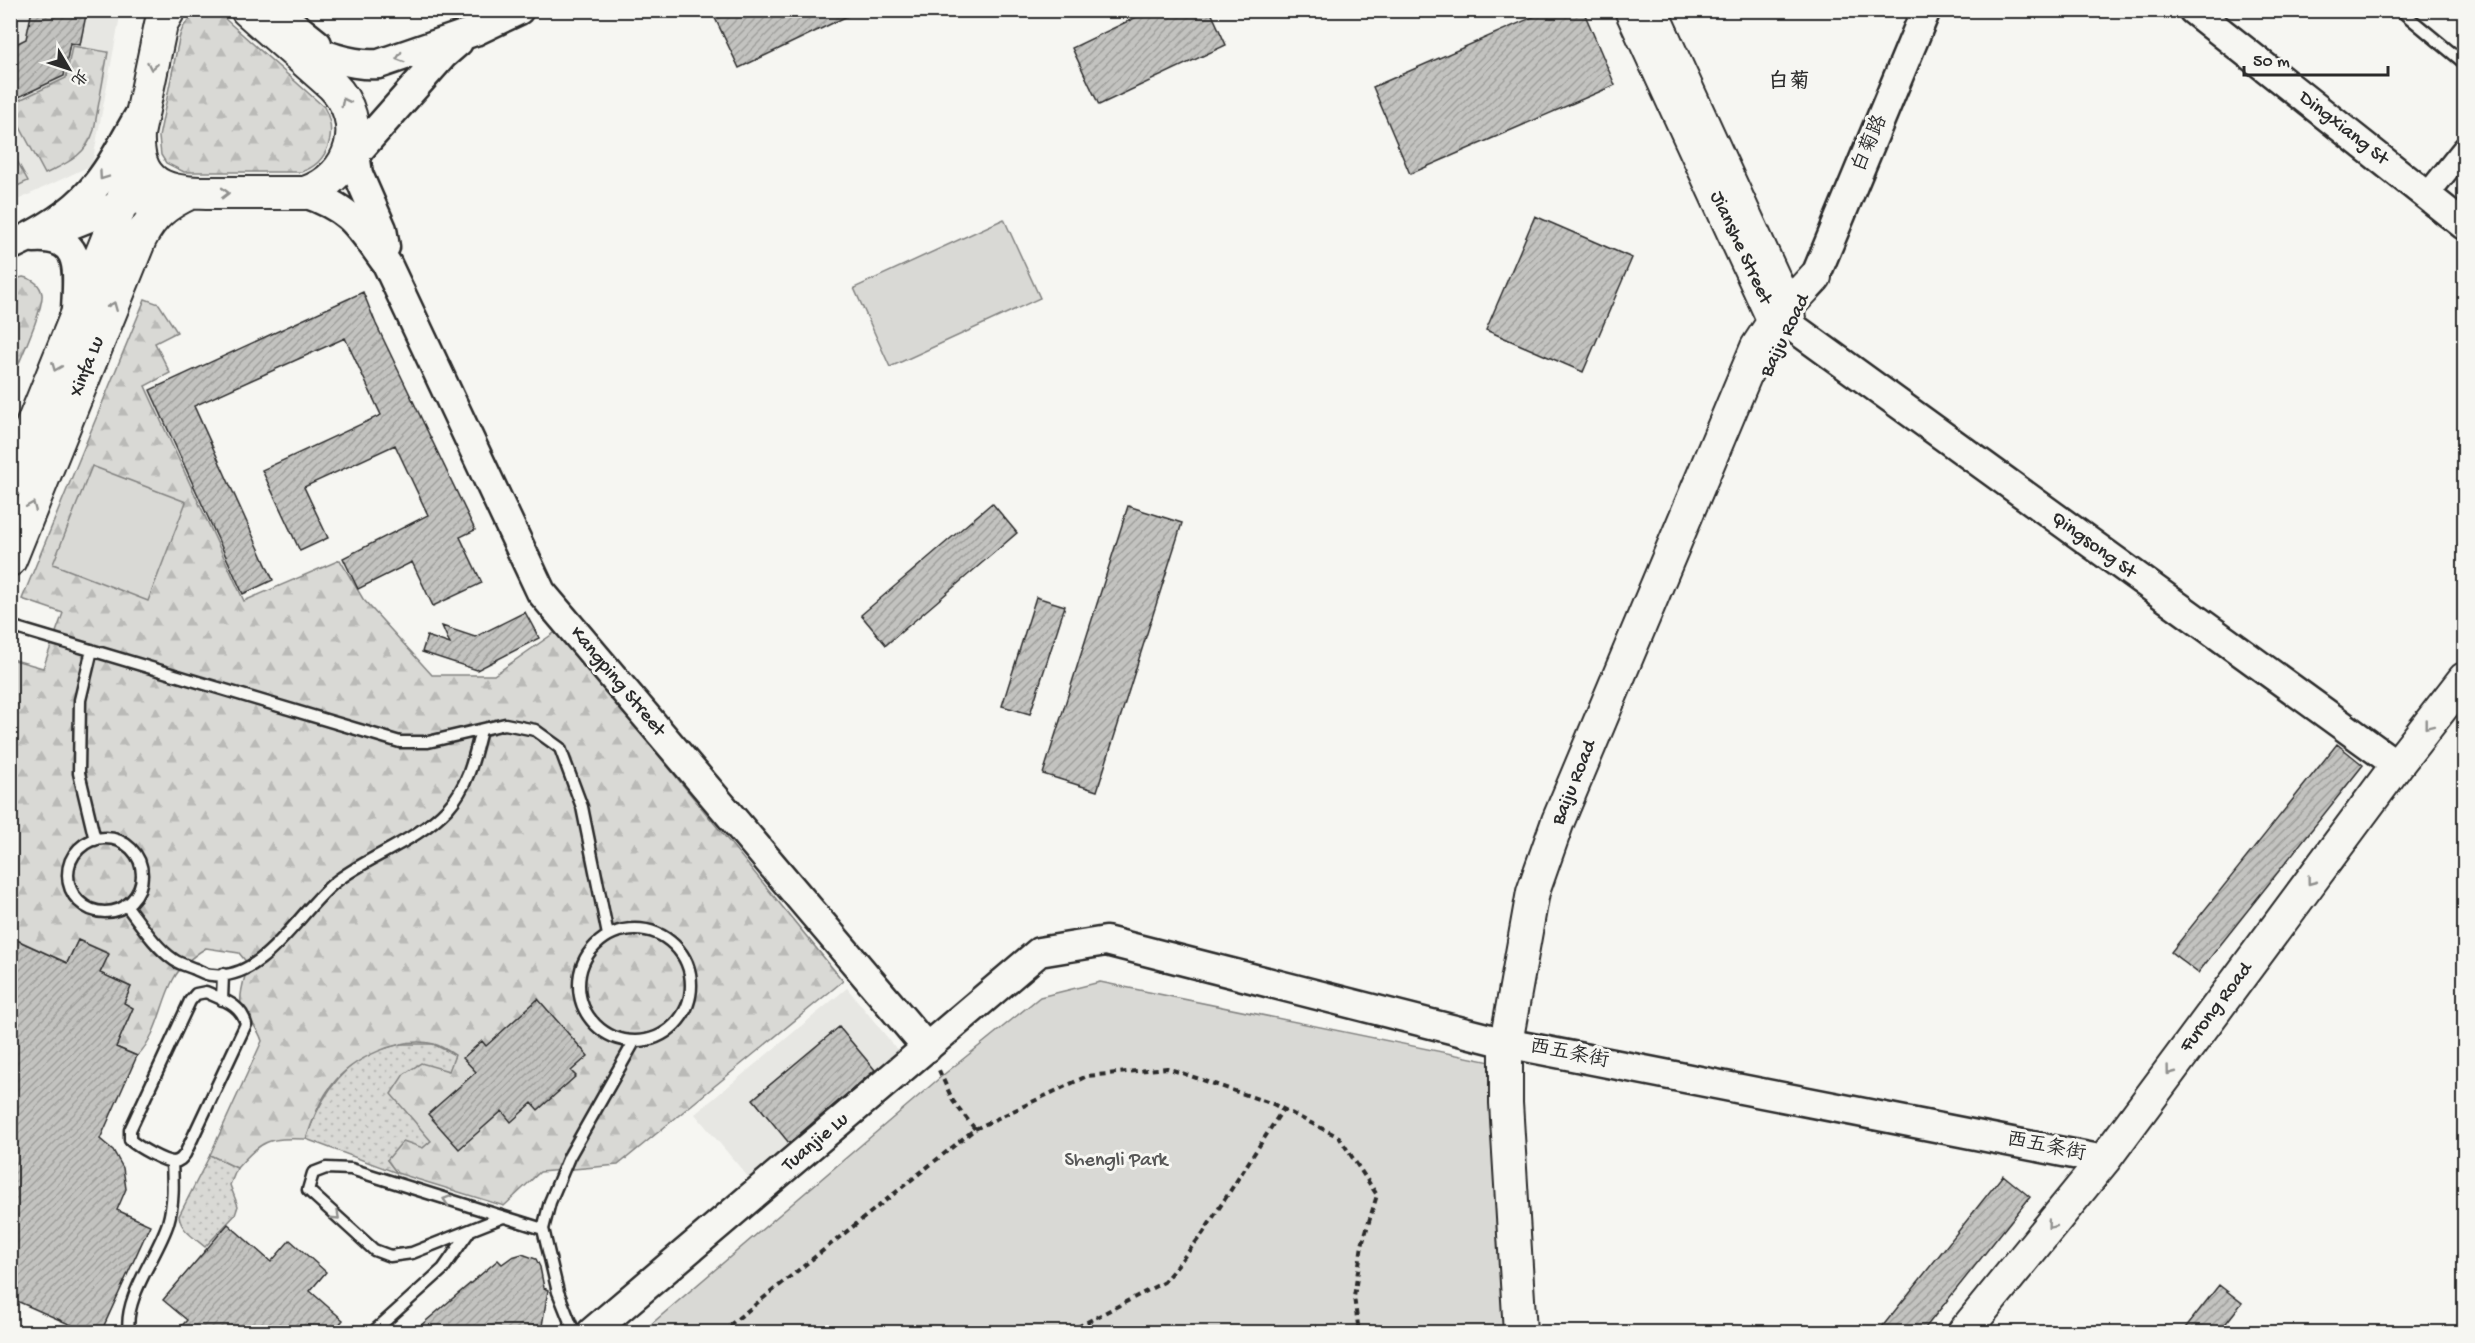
<svg xmlns="http://www.w3.org/2000/svg" width="2475" height="1343" font-family="'Gochi Hand','LXGW WenKai TC',sans-serif">
<defs>
<pattern id="grass-dots" width="8" height="8" patternUnits="userSpaceOnUse" patternTransform="scale(1.5)"><rect width="8" height="8" fill="#d9d9d5"/><path d="M2 2h.1M6 6h.1" fill="none" stroke="#babab7" stroke-width="1.8" stroke-linecap="round"/></pattern>
<pattern id="forest-firs" width="22" height="20" patternUnits="userSpaceOnUse" patternTransform="scale(1.5)"><rect width="22" height="20" fill="#d9d9d5"/><path d="M5 1l3.5 6h-7zM16 11l3.5 6h-7z" fill="#babab7"/></pattern>
<pattern id="building-hatch" width="6" height="6" patternUnits="userSpaceOnUse" patternTransform="scale(1.5)"><rect width="6" height="6" fill="#c3c3c0"/><path d="M-1 1l2-2M0 6l6-6M5 7l2-2" fill="none" stroke="#9f9f9c"/></pattern>
</defs>
<rect width="100%" height="100%" fill="#f6f6f2"/>
<filter id="ink" filterUnits="userSpaceOnUse"><feTurbulence type="fractalNoise" baseFrequency=".0167" numOctaves="2"/><feDisplacementMap in="SourceGraphic" scale="12" xChannelSelector="R" yChannelSelector="G"/><feConvolveMatrix kernelMatrix="1 2 1 2 8 2 1 2 1" color-interpolation-filters="sRGB"/></filter>
<g filter="url(#ink)">
<!-- built -->
<path fill="#e7e7e3" d="M10 11H121L92 165 11 203Z
M847 988 905 1059 754 1184 695 1114Z"/>
<!-- grass -->
<path fill="url(#grass-dots)" stroke="#828280" stroke-width="1.5" d="M401 1044H433L455 1055 431 1141 423 1148 387 1160 397 1173 306 1139C317 1106 334 1074 365 1056 375 1050 390 1047 401 1044Z
M210 1155 237 1168 230 1185 238 1206 235 1215 205 1247C195 1238 181 1231 179 1216Z"/>
<!-- forest -->
<path fill="url(#forest-firs)" stroke="#828280" stroke-width="1.5" d="M203 13 217 14 224 18 324 107C338 132 329 163 301 172H184L166 163 161 155 159 137 179 39C182 25 189 17 203 13Z
M72 46 108 52 94 130C86 156 67 163 45 174L11 110V104L66 78Z
M10 148 28 181 11 189H10Z
M23 277C32 279 40 284 42 294 44 309 17 366 11 383V280Z
M145 299 159 304 177 332 155 343 170 373 145 386 244 601 340 560 363 599 432 675H494L557 631 843 981 618 1165 540 1172 504 1206 397 1173 387 1160 403 1141 423 1148 431 1141 391 1094 404 1074 421 1063 449 1071 455 1055C449 1051 441 1046 434 1044 401 1035 351 1059 332 1085 319 1101 313 1120 306 1139 268 1138 263 1139 237 1168L210 1155 262 1041C258 1026 244 1016 241 1003 239 992 246 975 248 964L239 953 206 948C193 956 180 966 173 980 160 1005 158 1035 137 1056L116 1047 133 1008 124 1003 131 987 100 973 108 953 78 940 67 963 11 937V659L43 668 63 613 22 599Z"/>
<!-- park -->
<path fill="#d9d9d5" stroke="#828280" stroke-width="1.5" d="M1004 219 1040 298 890 367 854 288Z
M92 466 186 502 148 601 53 564Z
M1100 982 1491 1062 1503 1332H642L942 1076 1040 997Z"/>
<!-- building -->
<path fill="url(#building-hatch)" stroke="#2b2b2b" stroke-width="1.5" d="M32 10H87L80 45 70 43 64 76 10 101V47L26 39Z
M730 10H860L739 68 715 18Z
M1151 10H1210L1226 45 1099 105 1072 48Z
M1549 10H1583L1615 85 1410 174 1373 87Z
M1535 216 1632 258 1583 372 1486 330Z
M363 292 376 324 475 530 460 537 482 583 433 606 412 562 358 589 343 558 428 515 395 445 304 487 328 538 300 551 262 470 381 415 345 338 194 406 273 580 243 594 150 390Z
M992 503 1017 533 886 645 861 615Z
M1128 506 1182 523 1097 791 1043 774Z
M1036 597 1065 606 1030 714 1002 706Z
M525 612 539 638 477 670 422 652 427 636 450 644 442 626 475 637Z
M2337 744 2363 765 2198 973 2171 952Z
M10 937 67 963 78 940 109 954 100 973 131 987 124 1003 133 1008 116 1047 137 1056 100 1139 113 1150 123 1168 126 1189 117 1210 150 1225 101 1332H87L10 1298Z
M538 999 588 1056 571 1071 576 1076 538 1110 532 1103 511 1122 502 1111 459 1149 428 1114 476 1072 463 1058 482 1041 486 1046Z
M839 1027 875 1070 789 1143 753 1099Z
M2003 1175 2030 1197 1922 1332H1878Z
M228 1224 271 1262 290 1240 326 1272 310 1291 343 1320 333 1332H176L187 1320 163 1300Z
M522 1254 536 1259 540 1267 544 1288 548 1290 541 1332H413L498 1260 502 1264 512 1257Z
M2219 1285 2242 1303 2219 1332H2182Z"/>
<g fill="none" stroke-linecap="round" stroke-linejoin="round">
<defs>
<path id="service" d="M2400 10 2464 63
M10 626 400 742H428L505 724 535 730 560 748 582 807 608 935
M92 650 80 700 79 773 95 840
M68 875a37 37 0 1 1 74 0a37 37 0 1 1-74 0Z
M126 905C140 923 155 947 174 960 180 964 188 966 195 969 200 971 206 975 212 975 265 982 301 907 338 880 373 854 417 841 448 808 468 786 474 758 481 730
M579 985a56 56 0 1 1 112 0a56 56 0 1 1-112 0Z
M206 992C223 1000 241 1004 246 1024L185 1154C182 1158 180 1161 174 1162 164 1162 138 1147 130 1140V1130L190 1001 196 994Z
M222 1000 223 974
M503 1217 412 1253 390 1256 374 1250 308 1190 313 1173 326 1168 351 1169 543 1229
M129 1332C123 1298 158 1255 168 1223 174 1203 173 1182 172 1162
M373 1332 443 1269 469 1232
M574 1332 558 1292 543 1229 550 1202 569 1157 634 1042"/>
<path id="minor" d="M2427 195 2464 149"/>
<path id="tertiary" d="M2193 10 2464 225
M282 11 292 24 317 44
M284 38C313 50 347 67 379 64L475 31 519 10
M353 140 358 174 382 229 385 247
M342 169 443 55 458 42
M305 193C353 210 358 225 387 264L541 592 927 1048
M57 230 148 194 170 190
M34 238C86 235 77 274 76 312
M10 246C39 233 70 215 91 191 111 169 124 141 139 116
M1815 277 1926 10
M1790 325 2397 765
M592 1332 1039 952 1106 941 1506 1043 2104 1160"/>
<path id="secondary" d="M169 10 161 24 138 134C135 198 184 193 230 193 255 193 280 193 305 193 353 177 369 122 332 85L247 10
M1631 10 1774 321 1790 325 1787 307 1651 10
M10 480 112 228 125 193 137 141
M10 560 140 239C152 215 166 204 190 193
M1520 1332 1506 1103V1043L1533 892 1558 821 1757 347 1774 321 1815 277
M1964 1332 2104 1160 2397 765 2464 679"/>
</defs>
<!-- service casing -->
<use href="#service" stroke="#2b2b2b" stroke-width="15"/>
<!-- minor casing -->
<use href="#minor" stroke="#2b2b2b" stroke-width="27"/>
<!-- tertiary casing -->
<use href="#tertiary" stroke="#2b2b2b" stroke-width="33"/>
<!-- secondary casing -->
<use href="#secondary" stroke="#2b2b2b" stroke-width="36"/>
<!-- path -->
<path stroke="#2b2b2b" stroke-width="4" stroke-dasharray="6 4.5" stroke-linecap="butt" d="M975 1129 1087 1076 1167 1068 1273 1104 1339 1137 1377 1195 1362 1245 1354 1297 1359 1332
M721 1332 975 1129 953 1101 938 1068
M1068 1332 1164 1282 1203 1233 1283 1109"/>
<!-- service -->
<use href="#service" stroke="#f6f6f2" stroke-width="10"/>
<!-- minor -->
<use href="#minor" stroke="#f6f6f2" stroke-width="22"/>
<!-- tertiary -->
<use href="#tertiary" stroke="#f6f6f2" stroke-width="28"/>
<!-- secondary -->
<use href="#secondary" stroke="#f6f6f2" stroke-width="32"/>
</g>
<!-- one-way arrows -->
<defs><path id="oneway-chevron" d="M-2-3.5L2.5 0L-2 3.5" fill="none" stroke-width="1.6" stroke-linecap="round" stroke-linejoin="round" transform="scale(1.5)"/></defs>
<g stroke="#90908e">
<use href="#oneway-chevron" transform="translate(400 58) rotate(162)"/>
<use href="#oneway-chevron" transform="translate(152 66) rotate(101)"/>
<use href="#oneway-chevron" transform="translate(345 102) rotate(-117)"/>
<use href="#oneway-chevron" transform="translate(103 176) rotate(125)"/>
<use href="#oneway-chevron" transform="translate(225 193)"/>
<use href="#oneway-chevron" transform="translate(113 306) rotate(-68)"/>
<use href="#oneway-chevron" transform="translate(56 367) rotate(112)"/>
<use href="#oneway-chevron" transform="translate(32 506) rotate(-68)"/>
<use href="#oneway-chevron" transform="translate(2428 725) rotate(128)"/>
<use href="#oneway-chevron" transform="translate(2311 881) rotate(127)"/>
<use href="#oneway-chevron" transform="translate(2170 1071) rotate(127)"/>
<use href="#oneway-chevron" transform="translate(447 1200) rotate(-162)"/>
<use href="#oneway-chevron" transform="translate(336 1216) rotate(43)"/>
<use href="#oneway-chevron" transform="translate(2051 1225) rotate(129)"/>
</g>
</g>
<g text-anchor="middle" dominant-baseline="central" stroke-width="6" stroke-linejoin="round" paint-order="stroke">
<!-- street labels -->
<g font-size="20" fill="#2b2b2b" stroke="#f6f6f2">
<text transform="translate(2343 129) rotate(38)">Dingxiang St</text>
<text transform="translate(1871 144) rotate(-67)">白菊路</text>
<text transform="translate(1740 248) rotate(65)">Jianshe Street</text>
<text transform="translate(1786 336) rotate(-64)">Baiju Road</text>
<text transform="translate(88 367) rotate(-68)">Xinfa Lu</text>
<text transform="translate(2093 546) rotate(36)">Qingsong St</text>
<text transform="translate(617 682) rotate(50)">Kangping Street</text>
<text transform="translate(1575 783) rotate(-68)">Baiju Road</text>
<text transform="translate(2217 1008) rotate(-53)">Furong Road</text>
<text transform="translate(1569 1055) rotate(11)">西五条街</text>
<text transform="translate(816 1143) rotate(-40)">Tuanjie Lu</text>
<text transform="translate(2046 1148) rotate(11)">西五条街</text>
</g>
<!-- park labels -->
<g font-size="20" fill="#565656" stroke="#f6f6f2">
<text x="1116" y="1161">Shengli Park</text>
</g>
<!-- neighbourhood labels -->
<g font-size="21" font-weight="bold" fill="#2b2b2b" stroke="#f6f6f2">
<text x="1789" y="83">白菊</text>
</g>
</g>
<!-- margin -->
<rect width="2475" height="1343" fill="none" stroke="#f6f6f2" stroke-width="36"/>
<rect x="18" y="18" width="2439" height="1307" fill="none" stroke="#2b2b2b" stroke-width="2" filter="url(#ink)"/>
<!-- north arrow -->
<g transform="translate(69 69) rotate(129)" stroke="#f6f6f2" stroke-width="4.5" paint-order="stroke">
<path d="M0-4.5L10 22L0 15L-10 22Z" fill="#2b2b2b"/>
<text y="-9" font-size="16" font-weight="bold" text-anchor="middle" fill="#2b2b2b">北</text>
</g>
<!-- scale -->
<path d="M2244 66v9h144v-9" fill="none" stroke="#2b2b2b" stroke-width="3"/>
<text x="2253" y="66" font-size="18" fill="#2b2b2b" stroke="#f6f6f2" stroke-width="4.5" paint-order="stroke">50 m</text>
</svg>
